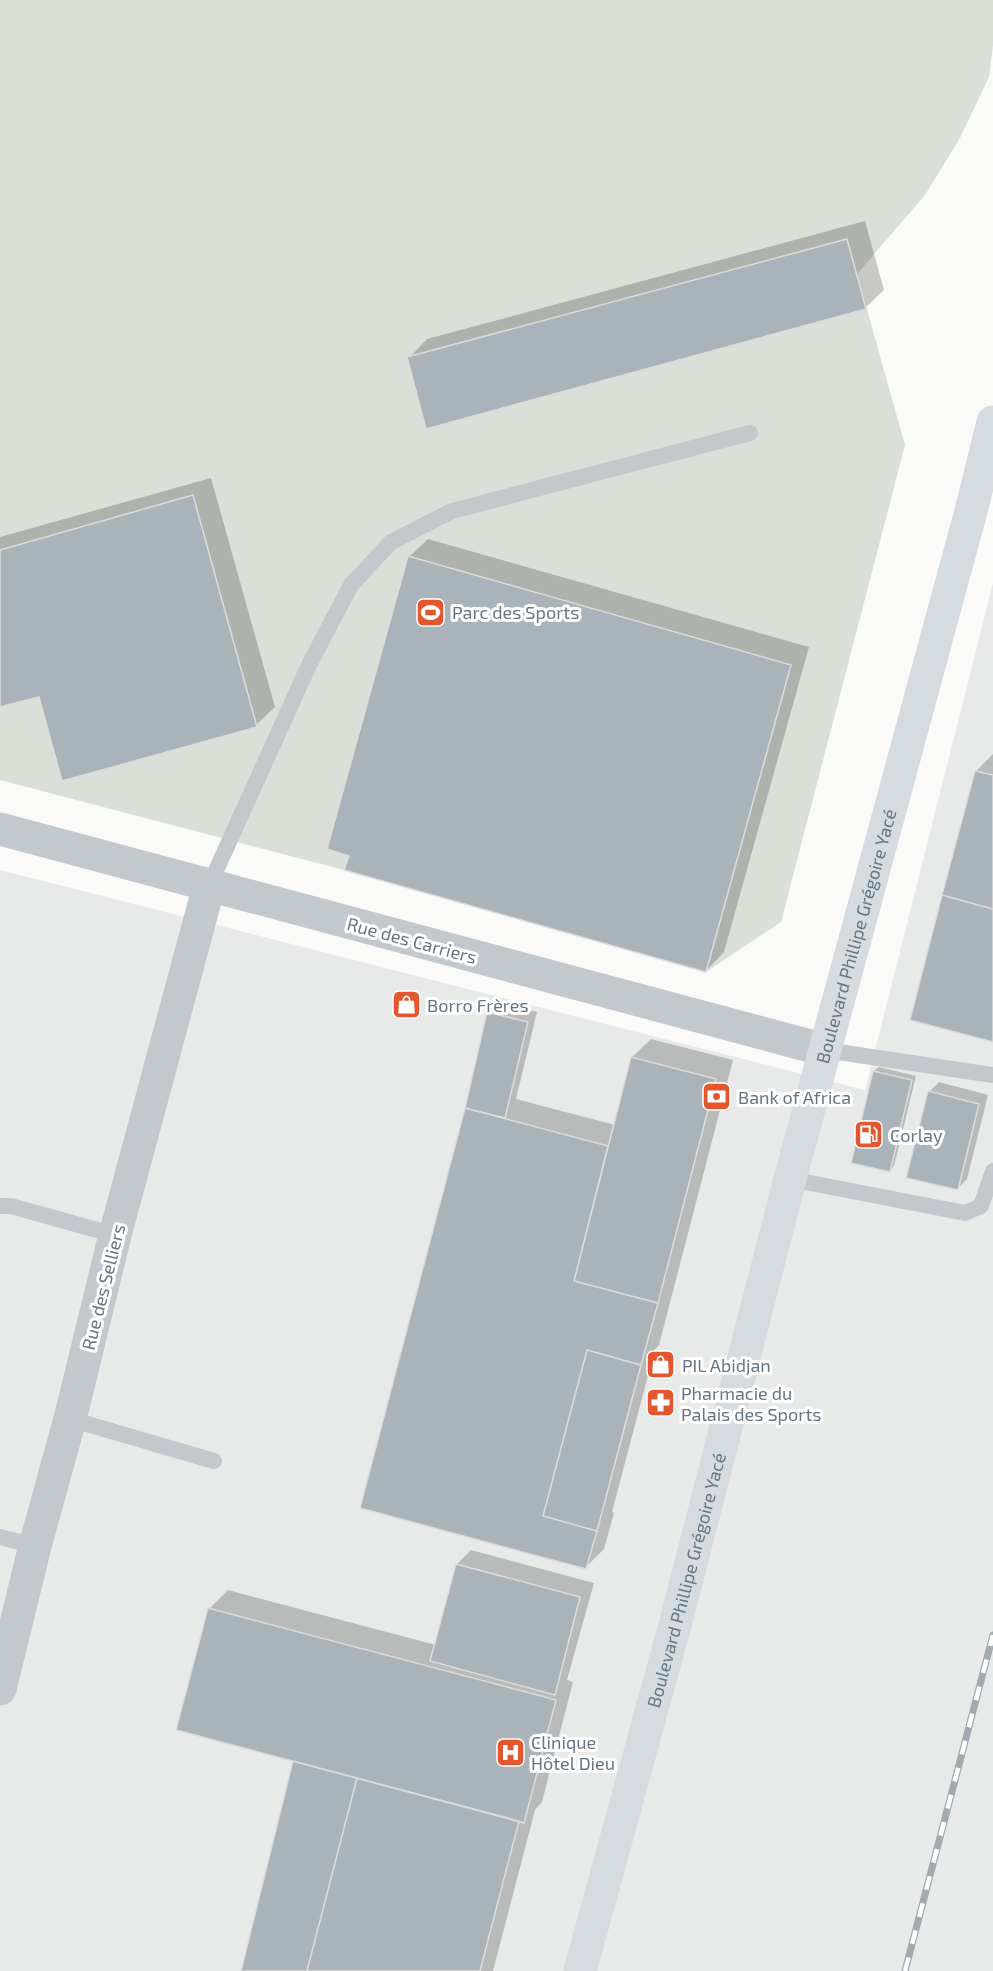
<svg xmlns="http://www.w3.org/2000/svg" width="993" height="1971" font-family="'Exo 2',sans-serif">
<rect width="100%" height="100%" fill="#fafaf8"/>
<!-- built -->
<path fill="#e8e9e9" d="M993 583V1971H0V870L865 1090Z"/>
<!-- green -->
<path fill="#dadfd7" d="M0 0H993V45L989 77 960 138 925 195 857 274 905 445 781 922 706 972 344 870 0 780Z"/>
<!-- shadow -->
<path fill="#0003" d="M865 221 884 290 865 308 409 358 427 339Z
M211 478 275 707 256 725 40 695 0 706V537Z
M428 539 809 647 724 952 706 971 350 855 409 557Z
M993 754V1040L976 771Z
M498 1003 537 1012 516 1099 615 1125 632 1057 651 1039 733 1060 659 1345 655 1349 612 1512 614 1513 604 1549 586 1567 466 1108 489 1013Z
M879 1067 916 1076 894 1166 890 1171 874 1071Z
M939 1082 988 1095 967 1179 957 1189 929 1092Z
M471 1550 594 1583 567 1680 573 1682 542 1802 535 1810 493 1971H243L295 1760 209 1609 228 1590 436 1645 457 1564Z"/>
<!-- building -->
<path fill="#aab3b9" stroke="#dcdcda" stroke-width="1.5" d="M847 239 866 309 426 429 407 357Z
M193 495 257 727 62 781 39 697 0 707V550Z
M408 556 791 665 706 972 344 870 349 856 327 849Z
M975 771 993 775V909L942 895Z
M942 895 993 909V1042L910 1020Z
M487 1012 528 1022 505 1118 465 1108Z
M631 1057 716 1079 658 1303 574 1281Z
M873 1071 912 1080 890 1172 851 1163Z
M928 1091 979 1104 958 1190 906 1178Z
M465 1108 608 1146 574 1281 658 1303 641 1365 587 1350 543 1516 597 1531 586 1569 360 1508Z
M587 1350 641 1365 597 1531 543 1516Z
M456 1564 580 1597 555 1695 430 1661Z
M208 1608 556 1700 524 1823 176 1730Z
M293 1761 357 1778 307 1971H241Z
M357 1778 519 1821 480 1971H307Z"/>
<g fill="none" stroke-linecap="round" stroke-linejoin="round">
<!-- lane -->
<path stroke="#c3c8cc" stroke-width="16" d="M209 886 309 665 351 585 391 542 452 511 750 433
M825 1050 993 1075
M790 1179 965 1213 981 1206 993 1171
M0 1206H11L115 1235
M70 1419 214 1461
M0 1537 35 1546"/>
<!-- street -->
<path stroke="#c3c8cc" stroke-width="33" d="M0 829 825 1050
M0 1689 35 1546 70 1419 115 1235 209 886"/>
<!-- secondary -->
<path stroke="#d6dbdf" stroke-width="33" id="s1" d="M580 1971 675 1625 790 1179 971 511 993 422"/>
<defs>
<path id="rail" d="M905 1971 993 1635"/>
</defs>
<!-- rail casing -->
<use href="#rail" stroke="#a2aab0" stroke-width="7"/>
<!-- rail -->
<use href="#rail" stroke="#fff" stroke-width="4.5" stroke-dasharray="14" stroke-linecap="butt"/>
</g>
<!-- icons -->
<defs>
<symbol id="stadium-square" viewBox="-11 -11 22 22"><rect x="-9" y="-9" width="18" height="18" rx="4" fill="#e4572e" stroke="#fff"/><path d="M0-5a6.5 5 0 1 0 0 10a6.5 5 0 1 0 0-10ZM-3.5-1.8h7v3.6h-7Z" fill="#fff"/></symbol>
<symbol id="shop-square" viewBox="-11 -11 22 22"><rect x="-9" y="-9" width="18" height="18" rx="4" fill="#e4572e" stroke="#fff"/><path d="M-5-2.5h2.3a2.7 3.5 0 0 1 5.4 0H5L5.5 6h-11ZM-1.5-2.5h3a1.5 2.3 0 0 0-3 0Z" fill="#fff"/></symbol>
<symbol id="bank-square" viewBox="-11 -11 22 22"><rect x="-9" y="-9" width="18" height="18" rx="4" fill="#e4572e" stroke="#fff"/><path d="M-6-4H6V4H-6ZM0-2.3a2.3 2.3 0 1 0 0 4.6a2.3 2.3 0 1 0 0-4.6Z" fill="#fff"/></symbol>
<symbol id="fuel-square" viewBox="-11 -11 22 22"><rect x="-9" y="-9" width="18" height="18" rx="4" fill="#e4572e" stroke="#fff"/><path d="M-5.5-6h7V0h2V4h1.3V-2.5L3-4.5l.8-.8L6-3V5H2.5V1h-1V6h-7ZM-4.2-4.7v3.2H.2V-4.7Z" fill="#fff"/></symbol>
<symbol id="pharmacy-square" viewBox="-11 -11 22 22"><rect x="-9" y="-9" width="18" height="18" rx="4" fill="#e4572e" stroke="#fff"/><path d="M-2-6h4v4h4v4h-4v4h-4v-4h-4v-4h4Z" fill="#fff"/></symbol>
<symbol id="hospital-square" viewBox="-11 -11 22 22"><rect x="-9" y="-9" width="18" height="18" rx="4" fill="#e4572e" stroke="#fff"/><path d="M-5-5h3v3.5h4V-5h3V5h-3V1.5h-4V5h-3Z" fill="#fff"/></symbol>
</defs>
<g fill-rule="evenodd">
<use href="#stadium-square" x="414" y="596" width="33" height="33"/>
<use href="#shop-square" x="390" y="988" width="33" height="33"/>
<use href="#bank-square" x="700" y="1080" width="33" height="33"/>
<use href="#fuel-square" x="852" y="1118" width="33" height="33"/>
<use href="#shop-square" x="644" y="1348" width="33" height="33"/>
<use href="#pharmacy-square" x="644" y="1386" width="33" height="33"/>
<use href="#hospital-square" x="494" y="1736" width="33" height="33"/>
</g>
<g text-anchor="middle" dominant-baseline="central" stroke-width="6" stroke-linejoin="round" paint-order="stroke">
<!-- poi labels -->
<g font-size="18" fill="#657683" stroke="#fff" text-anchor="start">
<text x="452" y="612">Parc des Sports</text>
<text x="427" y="1005">Borro Frères</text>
<text x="738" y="1097">Bank of Africa</text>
<text x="890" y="1135">Corlay</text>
<text x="682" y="1365">PIL Abidjan</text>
<text x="681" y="1393">Pharmacie du<tspan x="681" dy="21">Palais des Sports</tspan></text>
<text x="531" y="1742">Clinique<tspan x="531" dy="21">Hôtel Dieu</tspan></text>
</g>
<!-- street labels -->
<g font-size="18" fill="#657683" stroke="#fff">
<text stroke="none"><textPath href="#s1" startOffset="1071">Boulevard Phillipe Grégoire Yacé</textPath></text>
<text transform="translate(412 940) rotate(15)">Rue des Carriers</text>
<text transform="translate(103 1287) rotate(-76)">Rue des Selliers</text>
<text stroke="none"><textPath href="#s1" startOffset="405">Boulevard Phillipe Grégoire Yacé</textPath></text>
</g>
</g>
</svg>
